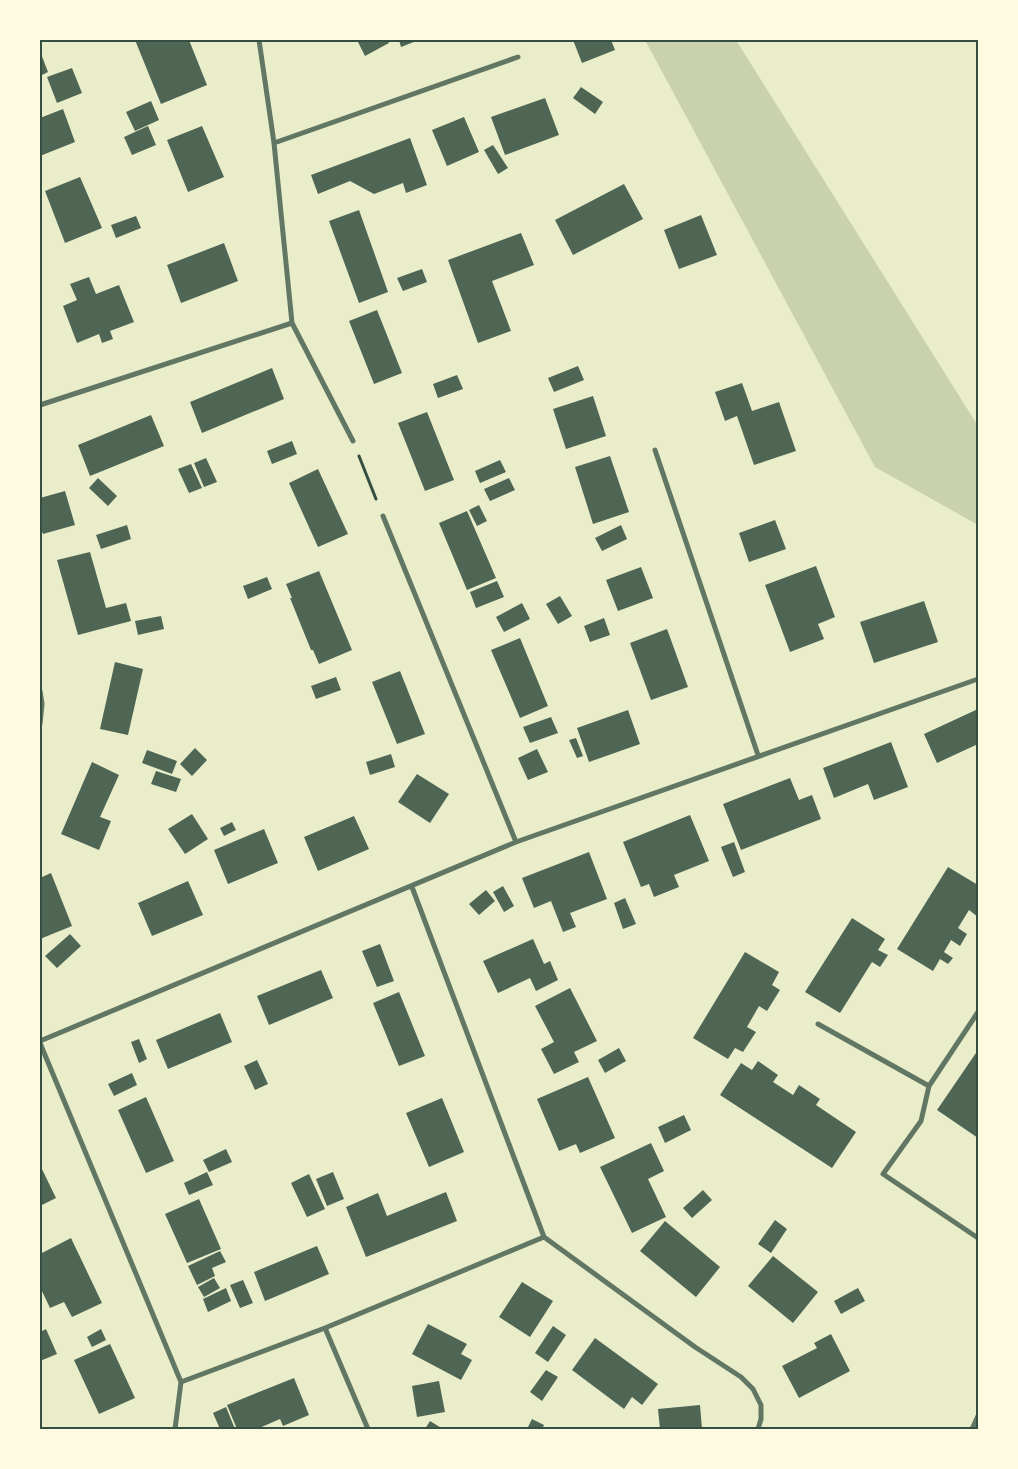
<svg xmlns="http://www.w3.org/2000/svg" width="1018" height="1469" font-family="Montserrat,sans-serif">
<rect width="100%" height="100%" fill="#e9edc9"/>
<!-- green -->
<path fill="#cad2ad" d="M645 40H736L978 426V525L875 467Z"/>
<!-- building -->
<path fill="#4f6655" d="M135 40H189L207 85 161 104Z
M357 40H388L389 43 365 56Z
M399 40H419L401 47Z
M573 40H611L615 50 582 63Z
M40 51 48 72 40 76Z
M72 68 82 93 57 103 47 77Z
M581 87 603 102 595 114 573 98Z
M545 98 559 135 505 155 491 117Z
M151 101 159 120 135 131 126 112Z
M63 109 75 142 40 156V118Z
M464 117 479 152 447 166 432 130Z
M148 126 156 145 132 155 124 137Z
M202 126 224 177 188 192 167 140Z
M410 138 427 185 406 193 403 183 374 194 350 181 318 194 311 175Z
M493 145 508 168 498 174 484 150Z
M80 177 102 228 65 243 45 191Z
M624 184 643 219 573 255 555 220Z
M359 210 388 292 359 303 329 221Z
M701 215 717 255 679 269 664 230Z
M136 216 141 228 116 238 111 225Z
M521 233 534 265 492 281 511 331 478 343 448 260Z
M224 243 238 281 181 303 167 265Z
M422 269 427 282 403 291 397 278Z
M89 277 96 294 119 285 134 322 110 331 113 339 102 343 99 334 77 343 63 306 77 300 70 284Z
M377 310 402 373 374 384 349 321Z
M578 366 584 380 554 392 548 378Z
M272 368 284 399 202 433 190 402Z
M457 375 463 389 438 398 433 384Z
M742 383 752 411 779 402 796 451 754 465 737 416 725 421 715 392Z
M593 396 606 436 566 449 553 409Z
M427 412 454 480 425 491 398 423Z
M151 415 164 446 90 476 78 445Z
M292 441 297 454 272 464 267 451Z
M610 456 629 512 593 524 575 467Z
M206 458 217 482 204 487 194 463Z
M500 460 506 472 480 483 475 471Z
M191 464 202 488 189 493 178 469Z
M318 469 348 534 318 547 289 483Z
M98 478 117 496 108 506 89 488Z
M509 478 515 490 490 501 484 489Z
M65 491 75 525 43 534 40 526V498Z
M479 505 487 521 477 526 469 510Z
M467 511 496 578 467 590 439 523Z
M775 520 786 549 749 562 739 533Z
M127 525 131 539 101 549 96 535Z
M621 525 627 539 602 551 595 538Z
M90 552 106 608 126 603 131 621 78 635 57 560Z
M816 566 835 617 818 624 824 639 790 652 765 585Z
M641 567 653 598 618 611 606 580Z
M319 571 352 650 319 664 313 650H311L290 598H292L286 584Z
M267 577 272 589 248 599 243 586Z
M497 581 504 597 476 608 470 592Z
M560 596 572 616 558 624 546 604Z
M924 601 938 642 874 663 860 622Z
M522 603 530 619 504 632 496 617Z
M161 616 164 629 138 635 135 621Z
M604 618 610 635 590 642 584 626Z
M667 629 688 687 651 700 630 643Z
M520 638 548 706 520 718 491 650Z
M115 662 143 669 128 735 100 729Z
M400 671 425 734 397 744 372 682Z
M336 677 341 690 316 699 311 686Z
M978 709V744L937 763 924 734Z
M628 710 640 744 589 762 577 728Z
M551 717 558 733 530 743 523 727Z
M576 738 583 756 577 758 569 740Z
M891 742 908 787 874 800 868 784 834 798 823 768Z
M195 748 207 760 192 776 180 764Z
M537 749 548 772 528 780 518 758Z
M147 750 177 761 172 774 142 763Z
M391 754 395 767 370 775 366 762Z
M92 762 119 775 100 817 111 821 99 850 61 834Z
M156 771 181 779 176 792 151 784Z
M417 774 449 794 430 823 398 802Z
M790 778 799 800 812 795 821 819 741 850 723 804Z
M192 814 208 839 185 854 168 829Z
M690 815 709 861 674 875 679 887 654 897 649 884 641 887 623 842Z
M354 816 369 849 318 871 304 837Z
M232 822 236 830 224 836 220 828Z
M264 829 278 863 228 884 214 850Z
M734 842 745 872 733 877 721 847Z
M589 852 607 899 570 913 576 927 563 932 551 901 534 908 522 878Z
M948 867 978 885V894L976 897 978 898V917L969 910 958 928 967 934 960 946 951 940 944 952 953 958 948 964 940 959 933 971 897 949Z
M51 873 72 926 40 939V878Z
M188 881 203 915 152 936 138 903Z
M503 886 514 906 504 912 493 892Z
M486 890 495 901 479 915 469 904Z
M625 898 636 924 623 929 614 903Z
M852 918 885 939 878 950 888 955 880 967 872 962 840 1013 805 992Z
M70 934 81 946 57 968 45 956Z
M533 939 544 964 550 961 558 980 536 991 530 978 498 993 483 961Z
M380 944 394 981 377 987 362 951Z
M745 952 779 972 772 985 780 990 767 1011 759 1006 747 1027 756 1032 743 1052 735 1048 728 1059 693 1038Z
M321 970 333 998 269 1025 257 996Z
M570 988 597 1041 574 1052 579 1062 554 1074 541 1049 554 1042 535 1006Z
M399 992 425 1056 399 1066 373 1003Z
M220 1013 232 1042 168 1069 156 1040Z
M139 1039 147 1059 139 1063 131 1042Z
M619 1048 626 1061 605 1073 598 1060Z
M978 1050V1138L937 1110Z
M257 1060 268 1084 255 1090 244 1066Z
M758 1061 778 1075 773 1082 793 1095 799 1085 820 1099 816 1105 856 1132 832 1168 720 1095 741 1063 752 1070Z
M132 1073 137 1085 114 1096 108 1084Z
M588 1077 615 1138 580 1153 576 1144 559 1151 537 1099Z
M146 1097 174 1161 146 1173 118 1110Z
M442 1098 464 1152 429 1167 406 1113Z
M684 1115 691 1130 665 1143 658 1127Z
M651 1143 664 1171 648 1179 666 1217 632 1233 600 1167Z
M226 1149 232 1162 209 1172 203 1160Z
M40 1165 56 1198 40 1206Z
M207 1172 213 1185 189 1195 184 1183Z
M333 1172 344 1199 327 1206 316 1179Z
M309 1174 325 1209 307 1217 291 1183Z
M703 1190 712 1200 692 1218 683 1208Z
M446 1192 457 1221 366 1257 346 1207 378 1193 387 1216Z
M199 1199 221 1249 187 1263 165 1214Z
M775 1220 787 1229 771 1253 758 1244Z
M665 1221 720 1267 696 1297 640 1251Z
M71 1238 102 1303 72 1317 64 1302 50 1308 40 1287V1254Z
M317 1246 329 1274 265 1301 254 1272Z
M220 1251 226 1262 212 1268 215 1276 197 1285 188 1266Z
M773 1256 818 1292 793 1323 748 1286Z
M214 1278 220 1288 204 1297 198 1287Z
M243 1280 253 1303 240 1308 230 1285Z
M522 1282 553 1301 530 1337 499 1317Z
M226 1288 231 1301 208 1312 203 1299Z
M858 1288 865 1301 841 1314 834 1301Z
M428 1324 467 1344 461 1354 472 1360 461 1380 412 1354Z
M553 1326 566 1335 548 1362 535 1353Z
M46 1329 57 1354 40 1361V1332Z
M101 1329 106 1340 92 1347 87 1337Z
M831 1334 850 1371 799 1398 782 1366 817 1348 814 1343Z
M595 1338 658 1384 642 1405 632 1397 624 1409 572 1370Z
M110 1344 135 1398 99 1414 74 1360Z
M546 1370 558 1377 542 1401 530 1392Z
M294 1378 309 1415 283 1426 280 1419 257 1429H237L227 1405Z
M439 1381 445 1412 417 1417 412 1386Z
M700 1405 702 1429H660L658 1409Z
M226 1407 235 1429H220L213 1413Z
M532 1419 544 1425 542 1429H527Z
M430 1421 443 1429H425Z"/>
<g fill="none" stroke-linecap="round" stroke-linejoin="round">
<!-- path -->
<path stroke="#344e41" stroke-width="3" d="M359 456 376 499"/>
<!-- minor -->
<path stroke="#617663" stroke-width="5" d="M259 40 274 143 292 323 353 441
M274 143 518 57
M40 405 292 323
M655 450 758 755
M383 516 516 842
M40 691 42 704 40 724
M412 887 544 1237 695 1347 741 1377 753 1389 761 1405V1419L758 1429
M978 1012 929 1086 921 1121 883 1174 978 1238
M818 1024 929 1086
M40 1041 516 842 978 679
M40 1043 181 1382 175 1429
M325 1328 368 1429
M181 1382 325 1328 544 1237
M972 1429 978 1416"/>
</g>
<!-- border -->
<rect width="1018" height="1469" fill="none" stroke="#fefae0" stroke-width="82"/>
<rect x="41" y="41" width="936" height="1387" fill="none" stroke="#344e41" stroke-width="2"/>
</svg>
